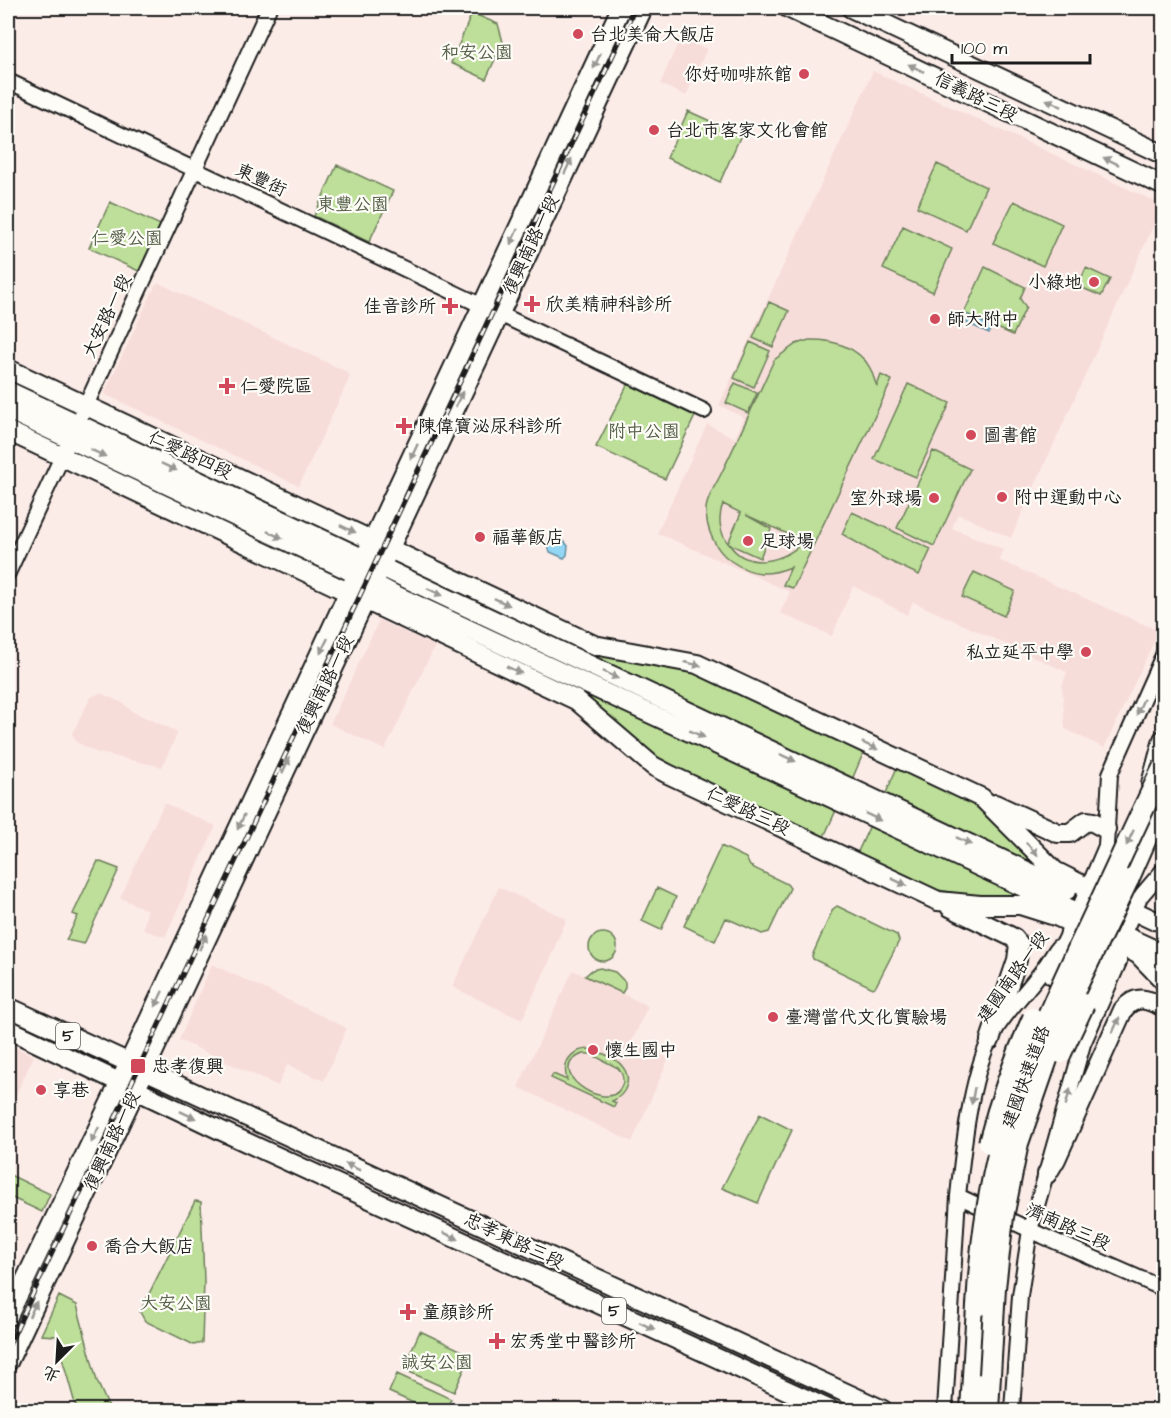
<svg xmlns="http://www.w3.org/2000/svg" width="1171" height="1418" font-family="'Architects Daughter','LXGW WenKai TC',sans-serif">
<rect width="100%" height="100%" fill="#fcece8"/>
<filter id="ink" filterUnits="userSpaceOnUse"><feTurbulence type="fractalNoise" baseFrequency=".0167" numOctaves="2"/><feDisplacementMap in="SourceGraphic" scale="12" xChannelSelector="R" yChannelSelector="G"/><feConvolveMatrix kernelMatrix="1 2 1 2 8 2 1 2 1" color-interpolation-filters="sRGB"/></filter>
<g filter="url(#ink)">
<!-- built -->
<path fill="#f7ddda" d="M680 38 707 49 686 96 660 84Z
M873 71 1163 205 1011 538 958 514 952 528 1003 549 999 560 1159 631 1104 748 1065 729 1062 686 1067 672 913 602 907 615 853 586 832 636 780 613 790 592 657 533 707 424 735 438 744 418 719 405Z
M159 283 347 372 350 377 299 486 104 394 155 286Z
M379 620 435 646 385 750 330 724Z
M100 693 123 703 133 712 176 731 177 734 162 767 95 752 76 742 72 733 91 697Z
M164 803 216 826 165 937 143 930 147 910 120 898Z
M499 887 567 919 555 946 556 947 522 1020 452 987Z
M212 964 347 1028 324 1081 287 1065 278 1086 179 1040Z
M573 970 648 1006 632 1041 669 1058 632 1142 518 1087Z
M8 1044 34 1056 8 1112Z"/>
<!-- green -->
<path fill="#bddf99" stroke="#6c7e5a" stroke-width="1.5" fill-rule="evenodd" d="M472 13 498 24 503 42 486 79 451 63Z
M688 111 741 135 720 182 667 158Z
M937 164 986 187 966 230 917 207Z
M337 165 393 191 369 242 314 216Z
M1014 201 1062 224 1043 266 993 243Z
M110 202 165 227 143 273 89 248Z
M903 226 952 249 933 292 883 269Z
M985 267 1025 287 1020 299 1026 307 1013 335 964 313Z
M1086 268 1110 279 1101 296 1078 286Z
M769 302 789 311 773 347 753 338Z
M809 340C831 339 859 347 870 368 873 374 874 380 877 386L881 375 892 380 793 588 783 585 791 567C768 576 753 576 731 561 715 550 706 529 706 510 706 498 717 483 722 472 740 435 757 397 774 360L796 344ZM723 504 741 513 728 543C719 532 718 517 723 504ZM746 515 803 541V542C784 562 747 571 729 544L760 558 771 529Z
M750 342 770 351 754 387 734 378Z
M735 383 757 393 748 413 726 403Z
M628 384 695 416 665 479 596 447Z
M908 384 950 403 916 477 874 459Z
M933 451 970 469 934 546 897 528Z
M852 512 931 549 919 575 883 558 842 534Z
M974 572 1015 591 1004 616 962 597Z
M592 651 697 670 865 749 851 782 589 659Z
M563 682 837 808 823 839 669 768 641 749Z
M898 765 982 808 1030 856 1026 865 884 798Z
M871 823 1014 890 1011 898 976 896 925 888 856 856Z
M721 846 746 858 750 866 787 884 790 888 769 932 762 934 726 918 715 941 684 926Z
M98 861 119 869 84 944 66 940 78 916 73 914Z
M657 888 676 897 661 930 642 921Z
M837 906 897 935 899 941 876 986 873 988 813 959 812 956 833 909Z
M589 947a14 14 0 1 1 28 0a14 14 0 1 1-28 0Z
M600 968 615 972 625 982V988L622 993 585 976 592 970Z
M588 1049C599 1051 616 1058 622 1066 633 1079 626 1095 612 1101L616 1103 614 1107 551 1078 553 1074 567 1080C562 1063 570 1050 588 1049ZM583 1054H591L618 1068C623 1074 625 1082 620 1089 605 1113 541 1069 583 1054Z
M760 1114 792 1130 758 1203 722 1188Z
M8 1174 50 1194 42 1212 8 1196Z
M195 1201 201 1202 204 1281 202 1343 194 1345 145 1321 140 1312Z
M59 1296 77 1305 97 1381 110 1410H80L75 1404 56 1336 41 1335Z
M420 1331 471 1355 454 1392 403 1369Z
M397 1374 451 1399 445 1410H429L389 1392Z"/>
<!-- water -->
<path fill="#93d7f5" stroke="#638c9e" stroke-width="1.5" d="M968 315 992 327 989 333 965 322Z
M550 536H555L558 540 564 541 568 546 567 555 564 558 550 552 547 544Z"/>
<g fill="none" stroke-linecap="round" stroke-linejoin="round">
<defs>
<path id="minor" d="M8 81 704 411
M82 414 269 8
M8 573 66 448
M1074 921 1106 846 1110 774 1164 653
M958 1196 1043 1236 1164 1289
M945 1410 958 1196C963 1149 970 1081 990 1039 1002 1016 1021 998 1037 977 1045 968 1051 957 1058 947
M1012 1410 1020 1296 1030 1230 1083 1044 1119 962V944L1140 897 1164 869"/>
<path id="major" d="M788 8 1164 186
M851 8 1164 155
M8 369 594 645 697 664 982 798 1055 871 1134 911 1153 920 1164 921
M8 391 1067 890
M8 410 344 568 393 594 1081 914
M8 431 576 700 653 766 668 774 938 901 980 905H1020L1058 917 1138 954 1164 981
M995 804 1058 833H1070L1086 821 1093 822 1106 829
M950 907 1014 938 1019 944 1017 960 990 1040
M1127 937 1164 954
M8 1007 883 1410
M8 1029 224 1132 830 1410
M1047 1174 1056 1159 1123 1010C1136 994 1147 999 1164 1007
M8 1316 120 1082 621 8
M8 1362 643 8"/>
<path id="highway" d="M1152 784 1164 740
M1128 880 1164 798
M1053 974 1070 937 1073 923
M1084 1004 1107 953 1119 944
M971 1410 977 1306
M988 1410 990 1375"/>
</defs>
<!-- minor casing -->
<use href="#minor" stroke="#1c1c1c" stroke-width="18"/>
<!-- major casing -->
<use href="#major" stroke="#1c1c1c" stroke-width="22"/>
<!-- highway casing -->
<use href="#highway" stroke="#1c1c1c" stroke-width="24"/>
<!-- minor -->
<use href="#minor" stroke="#fdfcf7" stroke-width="14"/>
<!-- major -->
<use href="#major" stroke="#fdfcf7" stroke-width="18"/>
<!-- highway -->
<use href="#highway" stroke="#fdfcf7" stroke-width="20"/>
<defs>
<path id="rail" d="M8 1347 635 8"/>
</defs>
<!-- rail casing -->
<use href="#rail" stroke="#1c1c1c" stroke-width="5"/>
<!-- rail -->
<use href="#rail" stroke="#fdfcf7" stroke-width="3" stroke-dasharray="9" stroke-linecap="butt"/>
<defs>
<path id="highway-bridge" d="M1061 1053 1084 1004
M989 1143C1000 1100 1015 1058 1033 1018
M977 1306C980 1251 987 1196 1001 1143 1022 1070 1054 1000 1086 932 1112 877 1137 821 1164 766
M990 1375 995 1288 1003 1217 1018 1143 1061 1019 1128 880"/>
</defs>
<!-- highway-bridge casing -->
<use href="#highway-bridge" stroke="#1c1c1c" stroke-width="24" stroke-linecap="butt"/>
<!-- highway-bridge -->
<use href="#highway-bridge" stroke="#fdfcf7" stroke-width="20"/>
</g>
<!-- one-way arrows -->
<defs><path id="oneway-solid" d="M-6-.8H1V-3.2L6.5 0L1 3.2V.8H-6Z" transform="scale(1.5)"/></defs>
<g fill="#989794">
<use href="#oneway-solid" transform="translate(597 61) rotate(115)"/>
<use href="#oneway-solid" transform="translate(916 68) rotate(-154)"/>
<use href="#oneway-solid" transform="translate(1054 103) rotate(-155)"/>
<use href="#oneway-solid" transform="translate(1111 161) rotate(-155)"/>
<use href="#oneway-solid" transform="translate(568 166) rotate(-65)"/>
<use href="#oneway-solid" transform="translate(514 237) rotate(115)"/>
<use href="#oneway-solid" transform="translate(459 399) rotate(-65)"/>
<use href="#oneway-solid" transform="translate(414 452) rotate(115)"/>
<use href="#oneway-solid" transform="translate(98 453) rotate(25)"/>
<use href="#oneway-solid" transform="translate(169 467) rotate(25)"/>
<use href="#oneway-solid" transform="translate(348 529) rotate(25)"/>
<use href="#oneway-solid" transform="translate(275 535) rotate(25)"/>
<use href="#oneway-solid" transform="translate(435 592) rotate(25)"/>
<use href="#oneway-solid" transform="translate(502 602) rotate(25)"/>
<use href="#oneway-solid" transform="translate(324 646) rotate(116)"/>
<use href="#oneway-solid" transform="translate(693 664) rotate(14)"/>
<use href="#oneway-solid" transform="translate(514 670) rotate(25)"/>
<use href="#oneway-solid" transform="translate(611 675) rotate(25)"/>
<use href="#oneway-solid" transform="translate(1140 707) rotate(114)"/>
<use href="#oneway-solid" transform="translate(697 734) rotate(25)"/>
<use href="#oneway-solid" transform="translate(870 746) rotate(24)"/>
<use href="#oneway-solid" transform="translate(788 758) rotate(25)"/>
<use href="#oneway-solid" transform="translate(286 765) rotate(-65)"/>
<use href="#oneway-solid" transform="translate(873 817) rotate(26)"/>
<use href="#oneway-solid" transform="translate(241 822) rotate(115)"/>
<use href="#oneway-solid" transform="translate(1130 838) rotate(115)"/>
<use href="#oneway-solid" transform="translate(964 841) rotate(25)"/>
<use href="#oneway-solid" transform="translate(1032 849) rotate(47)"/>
<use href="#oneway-solid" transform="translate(899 882) rotate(25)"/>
<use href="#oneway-solid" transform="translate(203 942) rotate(-65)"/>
<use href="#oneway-solid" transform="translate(159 999) rotate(115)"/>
<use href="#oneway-solid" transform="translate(1116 1025) rotate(-66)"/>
<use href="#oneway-solid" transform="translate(973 1096) rotate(100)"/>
<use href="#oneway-solid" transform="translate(1068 1097) rotate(-74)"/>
<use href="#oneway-solid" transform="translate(188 1115) rotate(25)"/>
<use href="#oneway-solid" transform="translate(95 1135) rotate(116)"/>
<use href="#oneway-solid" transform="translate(353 1167) rotate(-155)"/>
<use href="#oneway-solid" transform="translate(451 1236) rotate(25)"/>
<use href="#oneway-solid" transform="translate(33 1309) rotate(-64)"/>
<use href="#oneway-solid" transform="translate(647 1326) rotate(25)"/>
</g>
</g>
<!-- markers -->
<g fill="#d1495b" stroke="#fdfcf7" stroke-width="2">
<circle cx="578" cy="34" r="6"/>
<circle cx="804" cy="74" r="6"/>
<circle cx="654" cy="130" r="6"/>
<circle cx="1094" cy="282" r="6"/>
<path d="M529 295h6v6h6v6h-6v6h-6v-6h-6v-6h6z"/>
<path d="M447 297h6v6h6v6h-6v6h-6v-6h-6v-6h6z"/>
<circle cx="935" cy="319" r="6"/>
<path d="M224 377h6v6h6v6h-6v6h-6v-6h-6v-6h6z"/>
<path d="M401 417h6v6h6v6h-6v6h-6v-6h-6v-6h6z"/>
<circle cx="971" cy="435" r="6"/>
<circle cx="1002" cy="497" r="6"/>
<circle cx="934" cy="498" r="6"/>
<circle cx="480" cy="537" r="6"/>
<circle cx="748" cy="541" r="6"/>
<circle cx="1086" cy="652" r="6"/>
<circle cx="773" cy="1017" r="6"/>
<circle cx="593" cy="1050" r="6"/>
<rect x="130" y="1058" width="16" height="16" rx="3"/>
<circle cx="41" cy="1090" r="6"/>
<circle cx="92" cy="1246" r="6"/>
<path d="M405 1303h6v6h6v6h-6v6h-6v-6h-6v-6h6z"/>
<path d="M494 1332h6v6h6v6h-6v6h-6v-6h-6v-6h6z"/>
</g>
<g text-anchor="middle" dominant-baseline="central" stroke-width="4.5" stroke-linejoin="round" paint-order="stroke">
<!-- shield labels -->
<g fill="#fdfcf7" stroke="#605f5e" stroke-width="1.5">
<rect x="56" y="1023" width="24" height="26" rx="4.5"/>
<rect x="602" y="1298" width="24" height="26" rx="4.5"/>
</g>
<g font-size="16" font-weight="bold" fill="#1c1c1c">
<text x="68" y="1036">5</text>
<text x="614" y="1311">5</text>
</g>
<!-- poi labels -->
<g font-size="18" fill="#1c1c1c" stroke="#fdfcf7" text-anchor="start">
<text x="590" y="34">台北美侖大飯店</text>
<text x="792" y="74" text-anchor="end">你好咖啡旅館</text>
<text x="666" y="130">台北市客家文化會館</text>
<text x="1082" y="282" text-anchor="end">小綠地</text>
<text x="546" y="304">欣美精神科診所</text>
<text x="436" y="306" text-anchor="end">佳音診所</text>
<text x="947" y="319">師大附中</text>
<text x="240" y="386">仁愛院區</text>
<text x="418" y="426">陳偉寶泌尿科診所</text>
<text x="983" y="435">圖書館</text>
<text x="1014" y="497">附中運動中心</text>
<text x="922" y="498" text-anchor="end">室外球場</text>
<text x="492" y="537">福華飯店</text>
<text x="760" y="541">足球場</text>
<text x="1074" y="652" text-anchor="end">私立延平中學</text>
<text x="785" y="1017">臺灣當代文化實驗場</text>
<text x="605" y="1050">懷生國中</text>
<text x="152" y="1066">忠孝復興</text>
<text x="53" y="1090">享巷</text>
<text x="104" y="1246">喬合大飯店</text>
<text x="422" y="1312">童顏診所</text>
<text x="510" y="1341">宏秀堂中醫診所</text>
</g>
<!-- park labels -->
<g font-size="18" fill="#546048" stroke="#fdfcf7">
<text x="477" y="52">和安公園</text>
<text x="353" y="204">東豐公園</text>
<text x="127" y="238">仁愛公園</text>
<text x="644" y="431">附中公園</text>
<text x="176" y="1303">大安公園</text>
<text x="437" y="1362">誠安公園</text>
</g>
<!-- street labels -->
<g font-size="18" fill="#1c1c1c" stroke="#fdfcf7">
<text transform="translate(976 97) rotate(26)">信義路三段</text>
<text transform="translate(261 180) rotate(25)">東豐街</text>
<text transform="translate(531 245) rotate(-65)">復興南路一段</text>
<text transform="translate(107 316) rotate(-65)">大安路一段</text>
<text transform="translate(190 455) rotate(25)">仁愛路四段</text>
<text transform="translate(325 685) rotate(-64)">復興南路一段</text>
<text transform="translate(748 811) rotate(25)">仁愛路三段</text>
<text transform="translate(1013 977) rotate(-54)">建國南路一段</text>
<text transform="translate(1026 1077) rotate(-70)">建國快速道路</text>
<text transform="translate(112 1141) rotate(-65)">復興南路一段</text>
<text transform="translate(1068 1227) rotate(24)">濟南路三段</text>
<text transform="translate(514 1241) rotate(25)">忠孝東路三段</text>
</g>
</g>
<!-- margin -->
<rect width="1171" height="1418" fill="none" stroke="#fdfcf7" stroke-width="30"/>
<rect x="15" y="15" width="1141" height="1388" fill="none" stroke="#1c1c1c" stroke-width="2" filter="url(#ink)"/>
<!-- north arrow -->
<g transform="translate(57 1361) rotate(204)" stroke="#fdfcf7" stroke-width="4.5" paint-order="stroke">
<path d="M0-4.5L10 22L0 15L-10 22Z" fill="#1c1c1c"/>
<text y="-9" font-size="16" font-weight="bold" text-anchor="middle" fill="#1c1c1c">北</text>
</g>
<!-- scale -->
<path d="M952 54v9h138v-9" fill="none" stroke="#1c1c1c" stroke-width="3"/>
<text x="961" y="54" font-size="18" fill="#1c1c1c" stroke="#fdfcf7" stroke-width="4.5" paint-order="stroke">100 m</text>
</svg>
